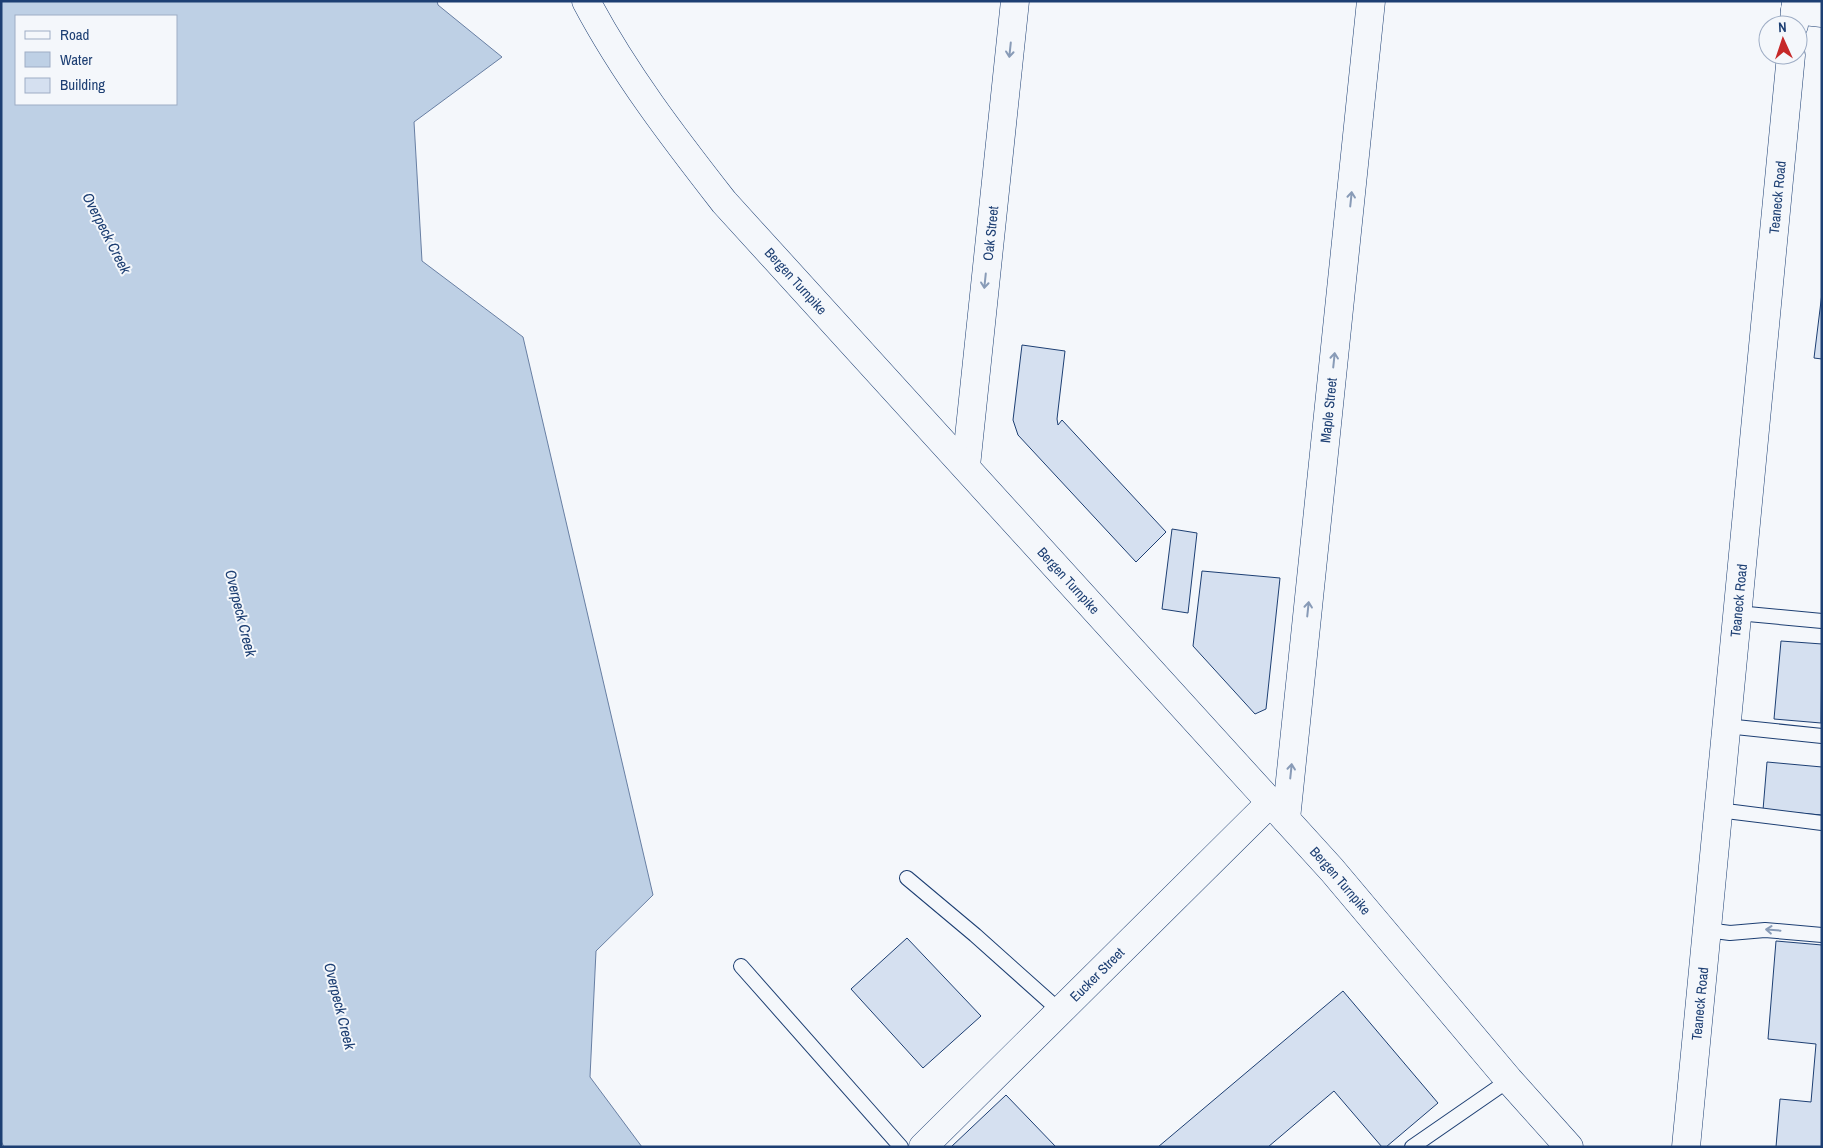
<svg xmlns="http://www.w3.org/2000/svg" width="1823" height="1148" font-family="'Archivo Narrow',sans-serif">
<rect width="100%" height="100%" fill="#f4f7fb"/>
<!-- water -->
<path fill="#bed0e5" stroke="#687fa3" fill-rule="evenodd" d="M1 1H437L438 5 502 57 414 122 422 261 523 337 653 895 596 951 590 1077 642 1147H4L1 1141ZM16 16H176V104H16Z"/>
<!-- building -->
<path fill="#d5e0f0" stroke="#1d3f73" d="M1822 293V359L1814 358Z
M1022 345 1065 351 1057 419 1058 425 1062 420 1166 532 1136 562 1018 435 1013 420Z
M1172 529 1197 533 1188 613 1162 609Z
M1202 571 1280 578 1266 709 1255 714 1193 646Z
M1781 641 1822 644 1821 723 1774 719Z
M1767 762 1822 767V815L1763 810Z
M907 938 981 1016 923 1068 851 989Z
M1776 941 1822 945V1147H1776L1780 1099 1811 1102 1816 1044 1768 1039Z
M1343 991 1438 1103 1386 1147H1382L1334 1091 1268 1147H1158Z
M1006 1095 1056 1147H951Z"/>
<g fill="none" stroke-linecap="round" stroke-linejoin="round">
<defs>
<path id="service" d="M1737 613 1822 621
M1726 726 1822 736
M1718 810 1822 823
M907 878 975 935 1060 1011
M1707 930 1730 933 1765 930 1822 935
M741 966 901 1147
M1412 1147 1509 1080"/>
<g id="minor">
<path d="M1795 10 1822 13"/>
<path id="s1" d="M966 466 1015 1"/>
<path id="s2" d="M1286 819 1371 1"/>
<path id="s3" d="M923 1147 1271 802"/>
</g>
<g id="tertiary">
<path id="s4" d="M586 1C624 73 674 138 724 202L1332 870 1509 1080 1569 1147"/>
</g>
<g id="secondary">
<path d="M1794 25 1796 1"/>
<path id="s5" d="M1686 1147 1791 55"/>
</g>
</defs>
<!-- service casing -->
<use href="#service" stroke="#1d3f73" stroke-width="16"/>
<!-- minor casing -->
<use href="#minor" stroke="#1d3f73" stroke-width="29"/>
<!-- tertiary casing -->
<use href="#tertiary" stroke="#1d3f73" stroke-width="29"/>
<!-- secondary casing -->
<use href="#secondary" stroke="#1d3f73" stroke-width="29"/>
<!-- service -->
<use href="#service" stroke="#f4f7fb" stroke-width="14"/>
<!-- minor -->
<use href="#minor" stroke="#f4f7fb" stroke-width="28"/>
<!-- tertiary -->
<use href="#tertiary" stroke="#f4f7fb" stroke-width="28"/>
<!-- secondary -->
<use href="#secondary" stroke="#f4f7fb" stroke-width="28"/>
</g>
<!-- one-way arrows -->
<defs><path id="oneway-shaft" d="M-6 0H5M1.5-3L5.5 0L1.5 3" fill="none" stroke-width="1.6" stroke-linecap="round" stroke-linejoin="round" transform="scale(1.25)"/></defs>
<g stroke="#889bb7">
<use href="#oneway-shaft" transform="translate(1010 50) rotate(96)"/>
<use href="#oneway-shaft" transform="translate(1351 199) rotate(-84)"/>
<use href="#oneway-shaft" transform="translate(985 281) rotate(96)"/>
<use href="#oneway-shaft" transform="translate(1334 360) rotate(-84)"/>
<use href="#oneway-shaft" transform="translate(1308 609) rotate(-84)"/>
<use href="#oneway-shaft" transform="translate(1291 771) rotate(-84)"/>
<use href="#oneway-shaft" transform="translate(1773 930) rotate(-175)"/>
</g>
<g text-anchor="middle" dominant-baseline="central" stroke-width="4" stroke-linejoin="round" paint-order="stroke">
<!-- street labels -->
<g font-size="14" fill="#1d3f73" stroke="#f4f7fb">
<text stroke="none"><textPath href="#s5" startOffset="954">Teaneck Road</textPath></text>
<text stroke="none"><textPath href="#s1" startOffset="234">Oak Street</textPath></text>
<text stroke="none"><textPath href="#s4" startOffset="351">Bergen Turnpike</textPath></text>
<text stroke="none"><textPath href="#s2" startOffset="411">Maple Street</textPath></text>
<text stroke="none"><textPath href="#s4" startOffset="756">Bergen Turnpike</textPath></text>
<text stroke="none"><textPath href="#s5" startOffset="549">Teaneck Road</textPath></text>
<text stroke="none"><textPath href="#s4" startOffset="1161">Bergen Turnpike</textPath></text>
<text stroke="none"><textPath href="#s3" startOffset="245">Eucker Street</textPath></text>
<text stroke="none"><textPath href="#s5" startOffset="144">Teaneck Road</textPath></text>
</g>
<!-- water labels -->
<g font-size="15" font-style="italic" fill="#1d3f73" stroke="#f4f7fb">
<text transform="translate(107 233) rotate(63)">Overpeck Creek</text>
<text transform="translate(241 613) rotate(76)">Overpeck Creek</text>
<text transform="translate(340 1006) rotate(76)">Overpeck Creek</text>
</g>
</g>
<!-- border -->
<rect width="1823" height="1148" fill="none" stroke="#1d3f73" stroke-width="5"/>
<!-- legend -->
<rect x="15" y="15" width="162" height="90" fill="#f4f7fb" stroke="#9eadc5"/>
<rect x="25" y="31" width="25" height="8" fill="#f4f7fb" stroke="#9eadc5"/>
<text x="60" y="40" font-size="15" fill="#1d3f73">Road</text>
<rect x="25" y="52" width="25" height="15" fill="#bed0e5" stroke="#9eadc5"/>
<text x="60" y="65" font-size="15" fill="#1d3f73">Water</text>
<rect x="25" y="78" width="25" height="15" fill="#d5e0f0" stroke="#9eadc5"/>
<text x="60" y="90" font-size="15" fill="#1d3f73">Building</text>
<!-- north arrow -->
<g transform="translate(1783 40) rotate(357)"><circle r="24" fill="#f4f7fb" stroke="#9eadc5"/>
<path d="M0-4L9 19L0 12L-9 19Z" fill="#c62828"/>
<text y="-8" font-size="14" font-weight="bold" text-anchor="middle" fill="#1d3f73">N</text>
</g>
</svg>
